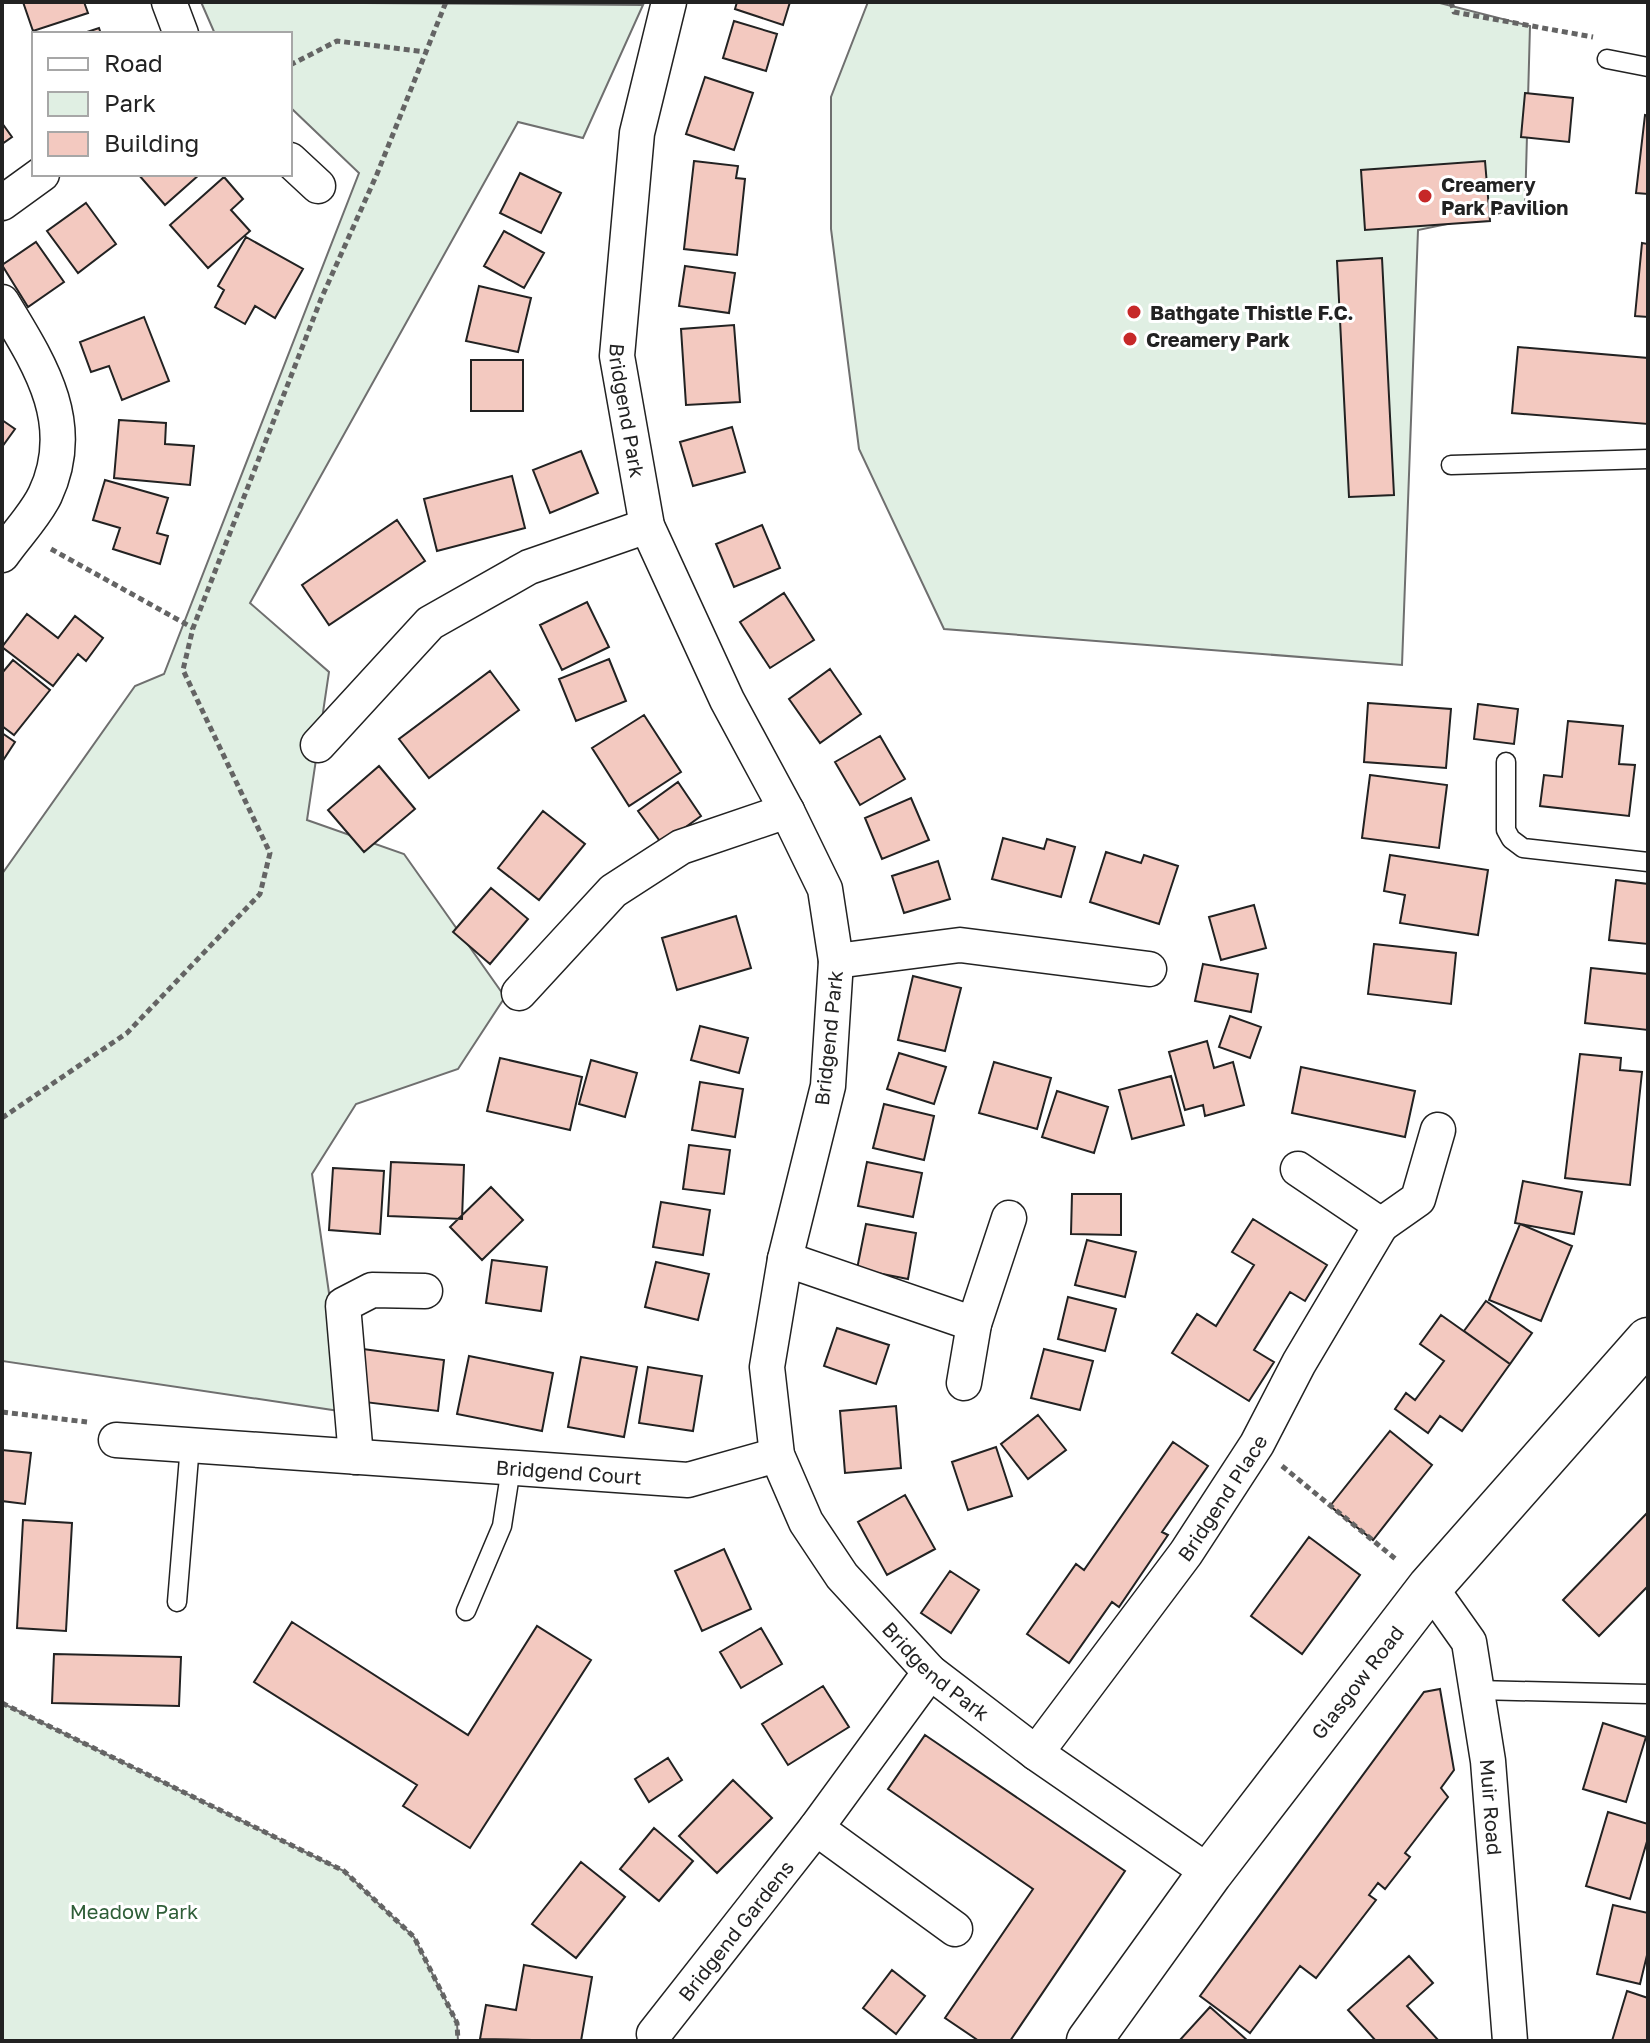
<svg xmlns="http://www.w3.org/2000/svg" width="1650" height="2043" font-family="'Golos Text',sans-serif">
<rect width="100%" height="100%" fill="#fff"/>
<!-- green -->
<path fill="#e0efe3" stroke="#6f6f6f" stroke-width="2" d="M201 2 643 5 583 138 518 122 250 603 329 672 307 820 404 854 505 997 458 1069 356 1104 312 1174 346 1412 2 1361V874L135 686 164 674 359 173 290 107V34H215Z
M868 2H1436L1530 26 1525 208 1418 230 1402 665 944 629 859 449 831 229V97Z
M2 1703 344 1871 414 1937 457 2023 458 2041H2Z"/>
<!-- building -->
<path fill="#f3c9c0" stroke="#222" stroke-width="2" d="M23 2H84L88 13 33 31Z
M737 2H790L783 25 735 9Z
M734 21 777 34 766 71 723 58Z
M99 28 101 34H81Z
M705 77 753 93 734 150 686 134Z
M1525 93 1573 98 1569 142 1521 137Z
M1645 115 1648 116V194L1636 193Z
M2 123 12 137 2 144Z
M694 161 738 166 736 178 745 179 737 255 684 249Z
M1485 161 1490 221 1365 230 1361 170Z
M520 173 561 193 541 233 500 213Z
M138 174H200L165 205Z
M224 177 243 199 231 210 250 231 208 268 170 225Z
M86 203 116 244 78 273 47 231Z
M504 231 544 253 524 288 484 266Z
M246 237 303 269 275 318 255 306 245 324 215 307 224 290 218 286Z
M36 242 64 282 28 307 2 265Z
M1642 243 1648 244V317L1635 316Z
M1382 258 1394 495 1349 497 1337 261Z
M685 266 735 273 729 313 679 306Z
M479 286 531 298 518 352 466 341Z
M144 317 169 381 122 400 109 366 91 372 80 342Z
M734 325 740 402 686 405 681 329Z
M1518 347 1648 358V424L1512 413Z
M471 360H523V411H471Z
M2 420 15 429 2 447Z
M119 420 166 423 165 444 194 446 190 485 114 478Z
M732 427 745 472 693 486 680 442Z
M581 451 598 493 550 513 533 470Z
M512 476 525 528 437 551 424 499Z
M105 480 168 498 157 533 168 536 160 564 113 549 120 528 93 520Z
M397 520 425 561 329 625 302 585Z
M762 525 780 568 734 587 716 544Z
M784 593 814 640 770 668 740 622Z
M587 602 609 647 562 670 540 625Z
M27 614 58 638 75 616 103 638 86 661 78 654 53 686 2 647Z
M609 659 626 701 576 721 559 679Z
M13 660 50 690 14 735 2 726V673Z
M830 669 861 714 820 743 789 699Z
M490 671 519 710 429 778 399 739Z
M1368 703 1451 709 1446 768 1364 762Z
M1478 704 1518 709 1514 744 1474 739Z
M644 715 681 772 629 806 592 748Z
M1568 721 1623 726 1619 764 1635 765 1629 816 1540 806 1544 775 1562 777Z
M2 733 15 742 2 762Z
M880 736 905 779 860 805 835 762Z
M379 766 415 809 364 852 328 810Z
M1370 775 1447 785 1439 848 1362 838Z
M678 782 701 816 662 844 638 811Z
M911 798 929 840 882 859 865 818Z
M543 811 585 844 539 900 498 868Z
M1003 838 1044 849 1047 839 1075 847 1061 897 992 879Z
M1106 852 1141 863 1144 855 1178 866 1159 924 1090 902Z
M1390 855 1488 870 1478 935 1400 923 1405 895 1384 891Z
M938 861 950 899 904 913 892 876Z
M1616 880 1648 884V944L1609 940Z
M491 888 528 919 490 964 453 932Z
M1254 905 1266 948 1221 960 1209 917Z
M736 916 751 968 677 990 662 938Z
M1374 944 1456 953 1451 1004 1368 994Z
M1203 964 1258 974 1251 1012 1195 1001Z
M1591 968 1648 974V1030L1585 1023Z
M913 976 961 988 945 1051 898 1040Z
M1230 1016 1261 1027 1250 1058 1219 1047Z
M700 1026 748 1038 739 1073 691 1060Z
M1207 1041 1214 1068 1233 1062 1244 1105 1205 1116 1203 1105 1185 1110 1169 1052Z
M899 1053 946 1067 934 1104 887 1089Z
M1580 1054 1621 1058 1620 1070 1642 1072 1630 1185 1565 1178Z
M500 1058 582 1077 570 1130 487 1111Z
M591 1060 637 1073 625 1117 579 1104Z
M994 1062 1051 1078 1037 1129 979 1113Z
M1301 1067 1415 1091 1405 1137 1292 1113Z
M1171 1076 1184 1125 1132 1139 1119 1090Z
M700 1082 743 1089 735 1137 692 1130Z
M1057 1091 1108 1107 1094 1153 1042 1137Z
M884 1104 934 1116 924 1160 873 1148Z
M689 1145 730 1150 724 1194 683 1189Z
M391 1162 464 1165 462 1219 388 1216Z
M867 1162 922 1173 913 1217 858 1206Z
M333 1168 384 1171 380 1234 329 1230Z
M1523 1181 1582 1192 1574 1234 1515 1223Z
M491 1187 523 1220 482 1260 450 1227Z
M1072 1194H1121V1235L1071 1234Z
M661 1202 710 1210 703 1255 653 1247Z
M1253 1219 1327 1265 1305 1301 1290 1292 1254 1350 1274 1362 1249 1401 1172 1353 1197 1314 1216 1326 1254 1265 1232 1252Z
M866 1224 916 1233 908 1279 857 1269Z
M1520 1224 1572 1246 1541 1321 1489 1300Z
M1087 1240 1136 1252 1125 1297 1075 1285Z
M492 1260 547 1267 541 1311 486 1303Z
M656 1262 709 1274 698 1320 645 1307Z
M1068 1297 1116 1309 1105 1351 1058 1339Z
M1486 1301 1532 1333 1510 1364 1464 1331Z
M1441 1315 1510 1364 1462 1431 1440 1416 1428 1433 1395 1409 1406 1393 1415 1400 1444 1361 1420 1344Z
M837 1328 889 1345 876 1384 824 1366Z
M363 1349 444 1360 438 1411 356 1401Z
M1044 1349 1093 1361 1080 1410 1031 1398Z
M469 1356 553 1373 542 1431 457 1414Z
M581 1357 637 1367 624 1437 568 1427Z
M648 1367 702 1376 693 1431 639 1423Z
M896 1406 901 1468 845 1473 840 1411Z
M1038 1415 1066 1450 1028 1479 1001 1444Z
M1390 1431 1432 1465 1373 1540 1330 1506Z
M1173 1442 1208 1466 1162 1532 1168 1535 1119 1607 1112 1602 1069 1663 1027 1634 1076 1564 1084 1570Z
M996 1447 1012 1496 968 1510 952 1462Z
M2 1450 31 1453 25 1504 2 1501Z
M905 1495 935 1549 887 1575 858 1522Z
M1648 1512V1586L1599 1636 1563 1600Z
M23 1520 72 1523 66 1631 17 1628Z
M1309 1537 1360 1575 1302 1654 1251 1616Z
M724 1549 751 1609 702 1631 675 1571Z
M950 1571 979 1590 951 1633 921 1613Z
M292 1622 468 1735 537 1626 591 1660 470 1848 403 1806 417 1785 254 1682Z
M761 1628 782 1664 741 1688 720 1652Z
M54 1654 181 1657 179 1706 52 1703Z
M823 1686 849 1727 788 1765 762 1724Z
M1440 1689 1454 1770 1441 1788 1448 1797 1405 1853 1410 1857 1385 1889 1378 1883 1369 1895 1376 1900 1316 1978 1300 1966 1250 2033 1200 1996 1424 1692Z
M1603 1723 1646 1737 1626 1802 1583 1789Z
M925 1735 1125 1871 1010 2041H979L945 2018 1033 1889 888 1789Z
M668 1758 682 1780 649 1802 635 1779Z
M733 1780 772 1818 717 1873 679 1836Z
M1608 1812 1648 1824V1838L1630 1899 1586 1886Z
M654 1828 693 1861 659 1901 620 1869Z
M581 1862 625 1897 576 1958 532 1924Z
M1613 1905 1648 1913V1951L1640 1984 1597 1974Z
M1409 1956 1433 1983 1407 2006 1439 2041H1376L1348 2010Z
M524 1965 592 1977 581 2041 480 2039 486 2005 516 2010Z
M892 1970 925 1996 896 2034 863 2008Z
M1627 1991 1648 1998V2041H1612Z
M1210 2007 1248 2041H1179Z"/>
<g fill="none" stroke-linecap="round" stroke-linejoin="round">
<defs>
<path id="service" d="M1607 59 1648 67
M1451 465 1648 459
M1506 762V830L1511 839 1523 848 1648 862
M177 1602 190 1445
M466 1611 502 1526 511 1468
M1477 1690 1648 1694"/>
<g id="minor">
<path d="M169 2 181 34"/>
<path id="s1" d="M669 2 637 133 617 356 647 526 727 700 787 811 825 889 836 961 828 1086 785 1259 767 1367 777 1455 806 1522 842 1576 930 1672 1036 1753 1210 1873"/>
<path d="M290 160 318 186"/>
<path d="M2 203 42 174"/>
<path d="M2 302C39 363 79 423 45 495 35 516 15 536 2 555"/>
<path d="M318 745 430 623 529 567 647 526"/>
<path d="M836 961 960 945 1149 969"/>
<path d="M519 993 613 891 681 847 787 811"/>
<path d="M1381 1225 1418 1199 1438 1130"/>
<path d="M785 1259 974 1324"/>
<path d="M964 1383 974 1324 1009 1218"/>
<path id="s2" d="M116 1440 688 1480 777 1455"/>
<path d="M356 1457 343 1305 372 1290 425 1291"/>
<path id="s3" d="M1430 1587 1469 1642 1488 1761 1510 2041"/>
<path id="s4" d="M1036 1753 1186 1553 1257 1444 1299 1363 1381 1225 1298 1169"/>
<path d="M816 1828 955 1929"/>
<path id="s5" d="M654 2034 816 1828 930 1672"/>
</g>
<g id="primary">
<path id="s6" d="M1089 2041 1210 1873 1430 1587 1648 1340"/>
</g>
</defs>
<!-- service casing -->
<use href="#service" stroke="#222" stroke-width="21"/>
<!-- minor casing -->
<use href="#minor" stroke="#222" stroke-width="37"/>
<!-- primary casing -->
<use href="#primary" stroke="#222" stroke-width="47"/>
<!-- path -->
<path stroke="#646464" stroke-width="5" stroke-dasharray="6 4" stroke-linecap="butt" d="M1451 2 1454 12 1593 37
M290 65 337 41 426 52
M51 549 193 628
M2 1118 127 1033 260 894 270 853 183 670 193 628 321 299 377 174 446 2
M2 1412 87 1422
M1282 1466 1398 1561
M2 1703 344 1871 414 1937 457 2023 458 2041"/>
<!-- service -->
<use href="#service" stroke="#fff" stroke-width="18"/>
<!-- minor -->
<use href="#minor" stroke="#fff" stroke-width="34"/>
<!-- primary -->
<use href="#primary" stroke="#fff" stroke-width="44"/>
</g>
<!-- markers -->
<g fill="#c62828" stroke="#fff" stroke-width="3">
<circle cx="1425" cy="196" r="8"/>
<circle cx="1134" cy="312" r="8"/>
<circle cx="1130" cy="339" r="8"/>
</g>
<g text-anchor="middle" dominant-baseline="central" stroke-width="6" stroke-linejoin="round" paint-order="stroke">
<!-- poi labels -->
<g font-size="20" font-weight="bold" fill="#222" stroke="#fff" text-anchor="start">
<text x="1441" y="184">Creamery<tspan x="1441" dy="23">Park Pavilion</tspan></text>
<text x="1150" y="312">Bathgate Thistle F.C.</text>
<text x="1146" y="339">Creamery Park</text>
</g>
<!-- street labels -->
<g font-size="20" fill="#222" stroke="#fff">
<text stroke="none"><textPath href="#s1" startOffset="414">Bridgend Park</textPath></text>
<text transform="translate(828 1038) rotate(-84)">Bridgend Park</text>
<text stroke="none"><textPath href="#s2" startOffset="454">Bridgend Court</textPath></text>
<text stroke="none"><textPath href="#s4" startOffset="316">Bridgend Place</textPath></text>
<text stroke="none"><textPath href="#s1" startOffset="1782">Bridgend Park</textPath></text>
<text stroke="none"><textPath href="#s6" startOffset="448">Glasgow Road</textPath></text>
<text stroke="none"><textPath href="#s3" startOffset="234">Muir Road</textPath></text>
<text stroke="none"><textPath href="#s5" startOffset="132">Bridgend Gardens</textPath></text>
</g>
<!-- park labels -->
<g font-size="20" fill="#2f5e38" stroke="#fff">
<text x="134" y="1911">Meadow Park</text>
</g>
</g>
<!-- border -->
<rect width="1650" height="2043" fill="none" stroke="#222222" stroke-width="8"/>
<!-- legend -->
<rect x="32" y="32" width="260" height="144" fill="#ffffff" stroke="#a7a7a7" stroke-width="2"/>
<rect x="48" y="58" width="40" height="12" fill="#ffffff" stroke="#a7a7a7" stroke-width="2"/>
<text x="104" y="72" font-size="24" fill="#222222">Road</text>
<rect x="48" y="92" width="40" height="24" fill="#e0efe3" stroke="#a7a7a7" stroke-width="2"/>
<text x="104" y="112" font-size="24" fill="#222222">Park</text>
<rect x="48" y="132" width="40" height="24" fill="#f3c9c0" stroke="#a7a7a7" stroke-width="2"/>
<text x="104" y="152" font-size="24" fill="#222222">Building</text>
</svg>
